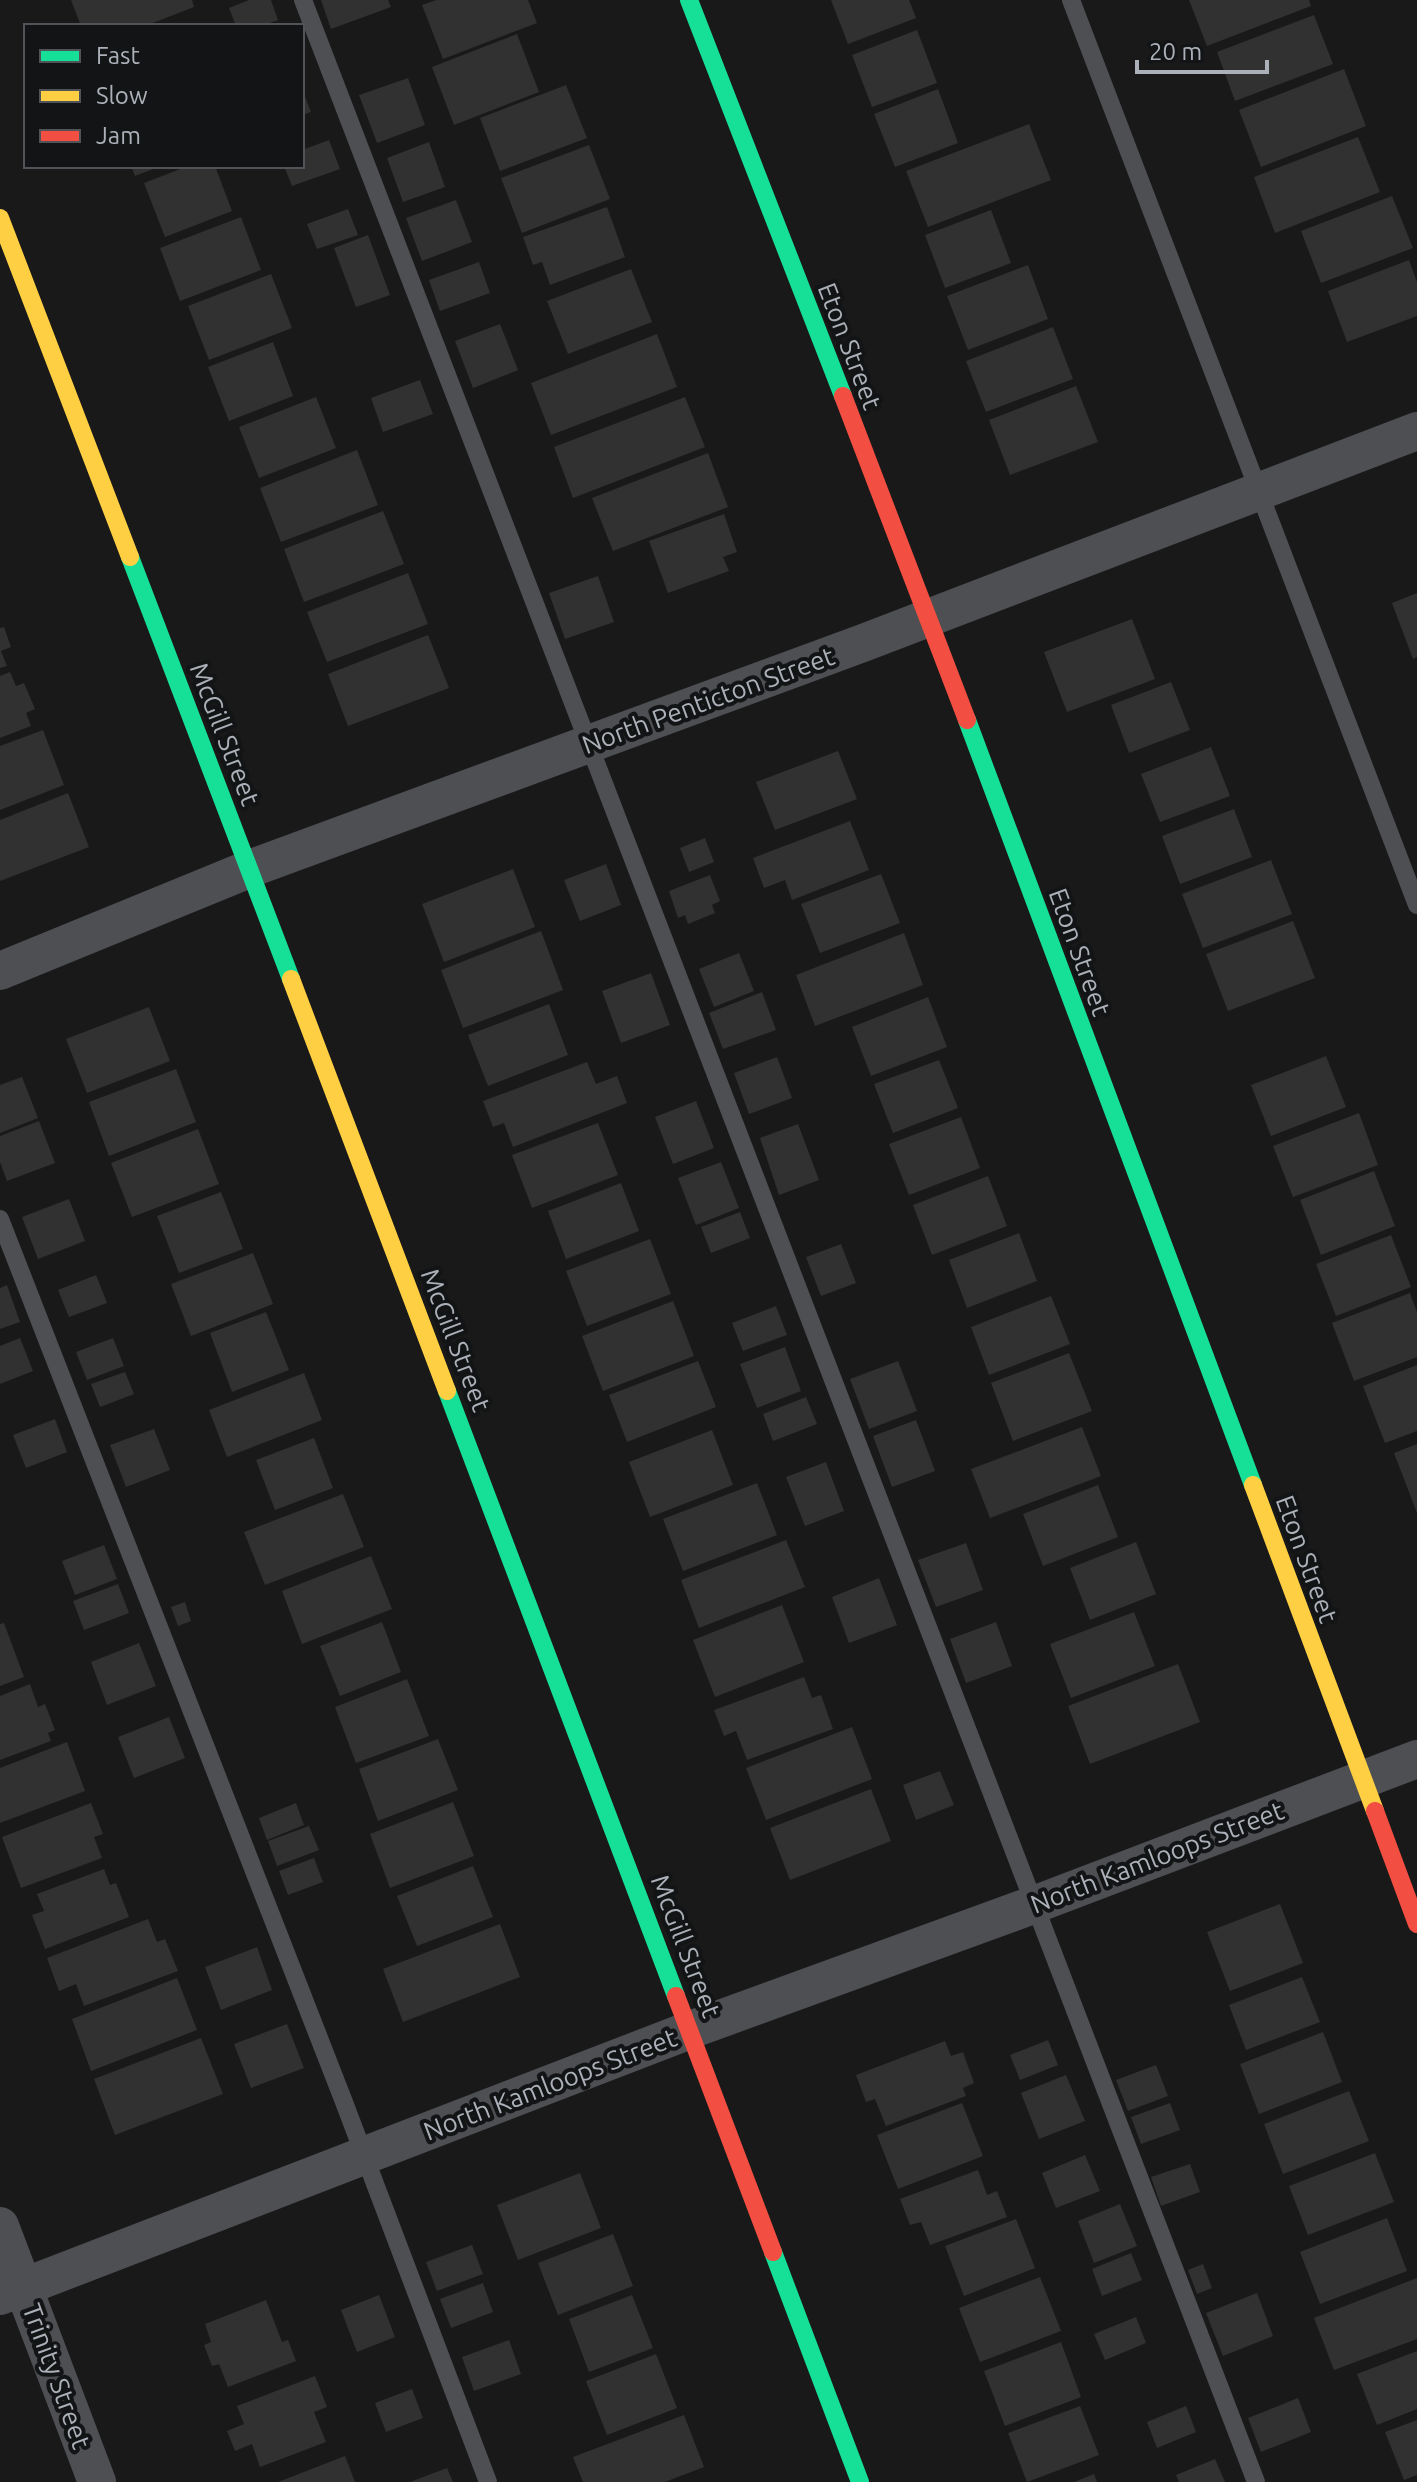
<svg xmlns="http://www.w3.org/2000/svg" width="1417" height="2482" font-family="Ubuntu,sans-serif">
<rect width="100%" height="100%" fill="#191919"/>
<!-- building -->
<path fill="#313132" d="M71 0H192L194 7 145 26H81Z
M249 0H271L278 20 261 26H236L229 8Z
M321 0H388L391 7 331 29Z
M436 0H528L537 23 443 59 422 5Z
M831 0H909L916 18 848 44Z
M1189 0H1309L1311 6 1207 46Z
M1314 15 1333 64 1235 101 1217 52Z
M917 30 937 83 872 107 852 55Z
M517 34 539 92 454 125 432 67Z
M1344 69 1366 126 1261 167 1239 110Z
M408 78 425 125 377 143 359 95Z
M566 85 587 138 500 171 480 118Z
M302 89 311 112 302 115Z
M938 89 958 143 895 167 874 114Z
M1029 124 1051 180 928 227 906 171Z
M1358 137 1380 192 1275 233 1254 177Z
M329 140 340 169 292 186 284 166H302V150Z
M429 142 445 187 403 202 387 158Z
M589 145 610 199 522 233 501 178Z
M131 166H161L135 176Z
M188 166H215L232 211 165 237 144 183Z
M1392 196 1413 248 1321 283 1301 231Z
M456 200 472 242 422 261 406 218Z
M607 207 625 257 550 285 542 262 533 265 523 237Z
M348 209 358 235 317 249 307 224Z
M991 210 1011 263 945 288 925 235Z
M241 217 261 270 180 301 160 248Z
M368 235 390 295 356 307 334 248Z
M1409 260 1417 282V316L1347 342 1328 291Z
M479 262 490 293 440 311 429 280Z
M1028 265 1048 319 968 350 947 296Z
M631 269 652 322 568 354 547 301Z
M271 274 292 328 209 360 188 306Z
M500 324 518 370 473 388 455 341Z
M1053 327 1073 379 986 412 966 361Z
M657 334 677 387 551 435 531 383Z
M273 342 293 396 229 421 208 367Z
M420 380 433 414 383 432 371 398Z
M1076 386 1098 442 1010 475 989 420Z
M316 397 336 448 259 478 239 427Z
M685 397 705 447 573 498 554 447Z
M357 450 378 505 281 542 260 488Z
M708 453 728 507 613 551 592 498Z
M383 511 404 564 304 602 284 549Z
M724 514 737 552 723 557 729 571 668 593 649 541Z
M408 573 428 624 327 662 307 612Z
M598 576 614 622 565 639 549 593Z
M1417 593V657L1413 659 1392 603Z
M1132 619 1155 679 1067 712 1044 652Z
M4 627 11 647 1 651 7 666 0 668V628Z
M428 635 449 688 348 726 328 674Z
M10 672 16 686 24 683 35 709 26 713 31 726 0 738V676Z
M1171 682 1190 730 1129 753 1111 705Z
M43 730 64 785 0 810V746Z
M1211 747 1230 796 1160 822 1141 774Z
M838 751 857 799 775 830 756 782Z
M68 793 89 847 0 881V820Z
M1234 809 1252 857 1180 884 1162 836Z
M850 821 869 870 792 900 785 880 764 888 753 858Z
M705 838 714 862 689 872 680 848Z
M1271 860 1292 914 1203 948 1182 894Z
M606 864 621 905 580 921 564 880Z
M513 869 535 927 444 962 422 904Z
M881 874 900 923 820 953 801 904Z
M710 875 720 901 712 905 715 913 688 924 685 915 678 918 669 891Z
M1293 921 1315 978 1228 1011 1206 954Z
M541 931 563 990 463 1028 441 970Z
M904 933 923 985 815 1026 796 975Z
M739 953 754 991 714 1007 699 969Z
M651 973 670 1025 621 1043 602 991Z
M762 992 776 1030 723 1049 709 1013Z
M928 997 947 1047 871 1076 852 1027Z
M549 1004 568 1055 488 1086 468 1035Z
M149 1007 170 1061 87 1093 66 1039Z
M1326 1056 1346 1107 1271 1136 1251 1085Z
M777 1057 792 1098 749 1114 734 1073Z
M939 1060 958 1108 893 1133 874 1084Z
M587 1062 596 1084 617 1076 627 1103 513 1147 504 1123 493 1127 483 1101Z
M176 1069 196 1122 109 1156 89 1102Z
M22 1077 38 1118 0 1133V1085Z
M696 1101 714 1148 673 1164 655 1117Z
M1359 1113 1378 1165 1293 1197 1273 1146Z
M961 1117 980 1168 909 1195 889 1144Z
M39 1121 55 1163 7 1181 0 1162V1136Z
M598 1123 618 1175 532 1208 512 1155Z
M798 1124 819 1180 779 1195 760 1138Z
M198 1129 219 1184 132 1217 111 1163Z
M721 1162 739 1208 696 1225 678 1178Z
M1374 1171 1395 1226 1321 1255 1300 1200Z
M988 1176 1007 1226 932 1255 913 1205Z
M621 1183 639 1231 566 1259 548 1211Z
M221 1192 243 1249 179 1273 157 1216Z
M69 1199 85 1241 38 1259 22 1217Z
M740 1212 750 1238 711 1253 701 1227Z
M1019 1233 1037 1281 967 1308 949 1260Z
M1391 1235 1411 1287 1336 1316 1316 1264Z
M650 1239 671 1294 587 1326 566 1271Z
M841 1244 856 1283 821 1296 806 1257Z
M253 1253 273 1304 191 1336 171 1284Z
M96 1275 107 1303 69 1317 58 1290Z
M7 1285 20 1322 0 1329V1288Z
M1410 1293 1417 1312V1357L1354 1381 1332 1323Z
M1051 1296 1070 1344 989 1375 971 1327Z
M673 1301 694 1356 603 1391 582 1336Z
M776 1306 787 1335 743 1351 732 1323Z
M266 1312 289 1370 232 1392 210 1333Z
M20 1338 33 1371 0 1384V1346Z
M113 1338 124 1366 87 1380 76 1352Z
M785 1347 801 1391 757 1408 740 1364Z
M1069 1353 1092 1411 1013 1441 991 1383Z
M698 1361 716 1407 627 1442 609 1395Z
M898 1361 917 1411 869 1429 850 1379Z
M1417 1365V1431L1385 1443 1363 1386Z
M125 1372 134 1394 100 1407 91 1384Z
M304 1373 322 1420 227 1457 209 1410Z
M806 1397 817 1424 773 1441 763 1414Z
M55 1419 67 1452 26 1468 13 1435Z
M916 1420 935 1471 892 1487 873 1436Z
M1082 1427 1101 1476 990 1518 971 1469Z
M154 1429 170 1470 126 1487 110 1445Z
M712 1430 733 1485 650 1517 629 1462Z
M314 1438 333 1488 275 1510 256 1460Z
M1417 1444V1513L1394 1453Z
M826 1462 844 1511 805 1526 786 1477Z
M757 1483 777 1535 683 1571 663 1519Z
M1098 1485 1118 1537 1043 1566 1023 1514Z
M343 1494 364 1547 265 1585 244 1532Z
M786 1540 805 1587 699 1628 681 1580Z
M1136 1542 1156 1594 1090 1620 1070 1568Z
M966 1543 983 1590 936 1607 918 1560Z
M104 1545 117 1579 75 1595 62 1561Z
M371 1556 392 1609 302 1644 282 1591Z
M879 1578 897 1625 849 1643 832 1597Z
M118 1584 129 1613 84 1630 73 1601Z
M185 1602 191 1621 178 1626 171 1607Z
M782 1605 804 1662 715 1697 693 1640Z
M1134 1612 1155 1666 1071 1698 1050 1644Z
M382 1622 401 1672 340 1696 320 1646Z
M996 1622 1012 1666 966 1683 950 1639Z
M4 1623 24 1677 0 1686V1624Z
M139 1643 156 1686 107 1705 91 1662Z
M1178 1664 1200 1722 1090 1764 1068 1706Z
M804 1677 812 1698 821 1695 833 1729 747 1760 736 1731 724 1736 714 1710Z
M407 1679 429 1736 356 1763 335 1707Z
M30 1684 38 1707 45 1704 55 1730 48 1733 51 1741 0 1760V1696Z
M169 1717 185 1758 134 1778 118 1737Z
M852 1727 872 1779 766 1820 746 1768Z
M438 1739 458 1790 378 1821 359 1769Z
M67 1742 85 1791 0 1823V1768Z
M940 1771 954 1805 916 1820 903 1785Z
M871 1789 891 1841 790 1880 770 1828Z
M453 1802 474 1856 390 1888 370 1834Z
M91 1803 103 1834 94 1837 102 1858 21 1888 2 1837Z
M296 1803 304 1825 267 1840 259 1818Z
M309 1826 319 1850 277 1866 268 1841Z
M314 1858 323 1882 288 1895 279 1871Z
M473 1866 493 1917 417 1946 397 1896Z
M104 1869 110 1885 116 1883 129 1917 45 1949 32 1915 44 1911 37 1894Z
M1280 1904 1303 1963 1230 1991 1207 1932Z
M148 1919 157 1942 165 1939 178 1971 84 2006 76 1984 59 1991 47 1958Z
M500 1924 520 1977 403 2022 383 1969Z
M257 1947 272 1990 221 2010 205 1967Z
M1302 1977 1320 2022 1246 2050 1229 2005Z
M177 1978 197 2030 91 2071 72 2019Z
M287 2024 304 2068 251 2088 234 2044Z
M1323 2032 1342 2082 1259 2114 1240 2064Z
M201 2038 223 2094 115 2135 94 2079Z
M1048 2040 1058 2065 1020 2080 1010 2055Z
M945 2041 951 2056 963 2052 974 2083 963 2088 966 2096 886 2126 875 2099 866 2102 856 2075Z
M1156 2065 1168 2096 1128 2111 1116 2080Z
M1066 2075 1085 2121 1039 2139 1021 2093Z
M1349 2091 1369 2141 1283 2174 1264 2124Z
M962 2103 983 2156 898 2189 877 2135Z
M1170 2103 1180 2130 1141 2144 1131 2117Z
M1375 2153 1394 2202 1308 2235 1289 2186Z
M1085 2155 1100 2191 1056 2208 1042 2173Z
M1190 2164 1200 2192 1161 2206 1151 2177Z
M978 2170 987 2195 997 2191 1007 2217 930 2245 921 2222 910 2225 900 2199Z
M580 2173 601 2228 518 2260 497 2205Z
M1120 2204 1137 2246 1094 2263 1078 2221Z
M1387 2218 1407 2271 1320 2304 1300 2252Z
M1016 2219 1035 2268 964 2296 945 2246Z
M613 2234 633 2286 558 2315 538 2263Z
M472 2245 483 2274 437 2291 426 2262Z
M1131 2253 1142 2280 1102 2296 1092 2269Z
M1203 2264 1212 2288 1197 2294 1188 2270Z
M1040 2277 1061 2331 980 2362 959 2308Z
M1417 2278V2339L1334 2370 1314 2318Z
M483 2283 493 2312 451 2328 440 2299Z
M1257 2293 1273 2336 1223 2356 1206 2313Z
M379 2295 395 2337 357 2352 341 2310Z
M632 2295 653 2348 589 2372 569 2319Z
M266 2300 282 2342 288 2340 296 2361 228 2387 219 2364 212 2366 204 2345 211 2342 205 2324Z
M1136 2317 1146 2343 1105 2360 1094 2334Z
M509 2340 521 2374 474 2391 462 2357Z
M1061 2342 1081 2397 1005 2426 984 2371Z
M1417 2351V2409L1377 2425 1357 2374Z
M656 2354 677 2408 607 2435 586 2381Z
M315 2376 327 2407 314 2412 326 2442 260 2467 252 2444 235 2451 227 2431 244 2424 237 2406Z
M412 2389 423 2418 386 2432 375 2403Z
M1298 2398 1311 2432 1261 2452 1248 2418Z
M1080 2406 1099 2455 1027 2482 1008 2433Z
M1186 2406 1196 2432 1157 2448 1147 2422Z
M684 2415 704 2467 665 2482H583L573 2457Z
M1417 2420V2475L1404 2480 1385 2432Z
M345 2456 355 2482H278Z
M1215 2459 1225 2482H1179L1176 2475Z
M447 2468 453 2482H410Z
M1094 2474 1097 2482H1074Z"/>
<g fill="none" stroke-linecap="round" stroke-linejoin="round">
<!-- lane -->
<path stroke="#4e4f52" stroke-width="18" d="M303 0C618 828 940 1654 1256 2482
M1071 0 1417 905
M0 1219 344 2102 488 2482"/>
<!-- street -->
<path stroke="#4e4f52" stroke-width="38" d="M0 971 249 869 863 643 1417 431
M0 2226 97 2482
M0 2296 690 2030 1036 1904 1417 1759"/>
<!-- fast -->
<path stroke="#16e098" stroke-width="18" d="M689 0 843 396
M130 557 291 979
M967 720 1253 1485
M447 1391 676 1996
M773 2252 860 2482"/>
<!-- slow -->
<path stroke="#ffcf43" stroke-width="18" d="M0 218 130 557
M291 979 447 1391
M1253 1485 1375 1811"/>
<!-- jam -->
<path stroke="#f24e42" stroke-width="18" d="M843 396 967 720
M1375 1811 1417 1924
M676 1996 773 2252"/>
</g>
<g text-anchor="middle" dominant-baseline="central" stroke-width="8" stroke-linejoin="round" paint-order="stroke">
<!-- street labels -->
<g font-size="26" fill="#acb1b9" stroke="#131415">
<text transform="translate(850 346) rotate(69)">Eton Street</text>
<text transform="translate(708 700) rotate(-20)">North Penticton Street</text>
<text transform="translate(225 734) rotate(69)">McGill Street</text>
<text transform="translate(1080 952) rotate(70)">Eton Street</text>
<text transform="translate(456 1340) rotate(69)">McGill Street</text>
<text transform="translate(1307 1559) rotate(70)">Eton Street</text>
<text transform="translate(1157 1857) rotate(-21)">North Kamloops Street</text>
<text transform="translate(686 1946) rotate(69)">McGill Street</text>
<text transform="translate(550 2084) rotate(-21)">North Kamloops Street</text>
<text transform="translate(57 2376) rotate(70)">Trinity Street</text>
</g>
</g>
<!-- legend -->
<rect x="24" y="24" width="280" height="144" fill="#131415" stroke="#505357" stroke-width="2"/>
<rect x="40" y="50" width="40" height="12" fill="#16e098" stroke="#505357" stroke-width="2"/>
<text x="96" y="64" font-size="24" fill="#acb1b9">Fast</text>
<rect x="40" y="90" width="40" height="12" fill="#ffcf43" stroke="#505357" stroke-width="2"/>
<text x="96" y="104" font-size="24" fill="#acb1b9">Slow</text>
<rect x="40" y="130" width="40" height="12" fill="#f24e42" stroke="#505357" stroke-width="2"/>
<text x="96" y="144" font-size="24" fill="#acb1b9">Jam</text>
<!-- scale -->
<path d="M1137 60v12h130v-12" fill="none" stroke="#acb1b9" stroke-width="4"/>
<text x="1149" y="60" font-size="24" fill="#acb1b9" stroke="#131415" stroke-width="6" paint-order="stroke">20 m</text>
</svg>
